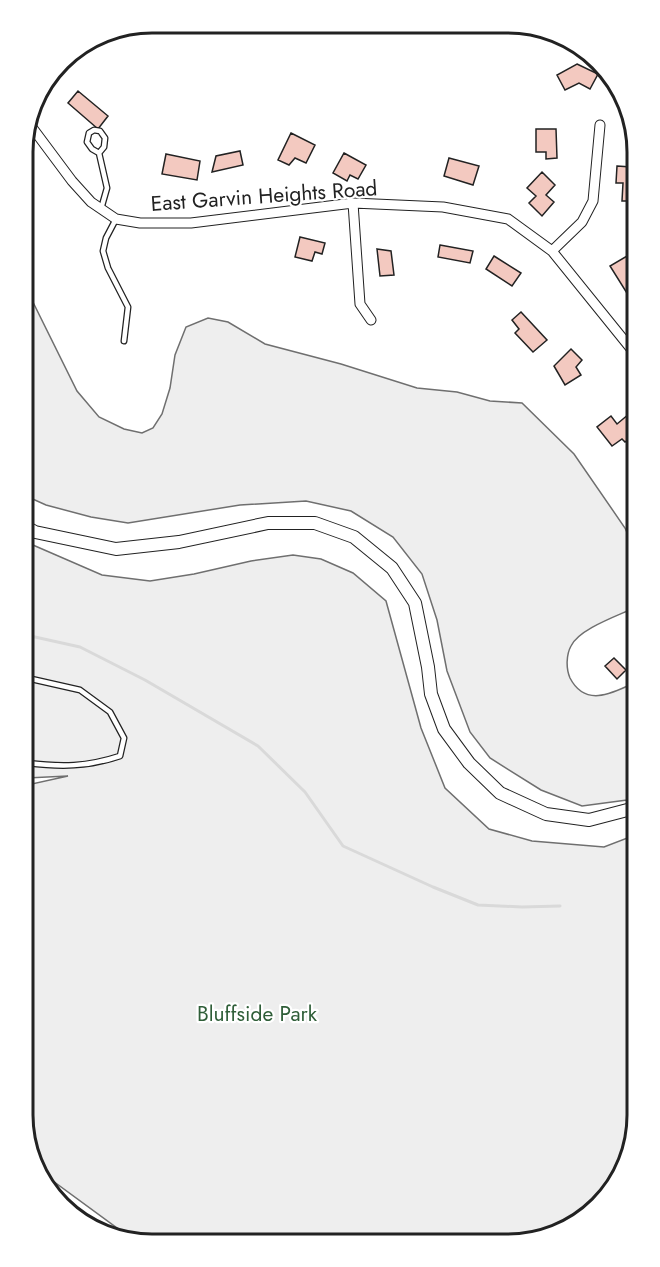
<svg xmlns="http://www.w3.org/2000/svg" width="660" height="1267" font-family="Jost,sans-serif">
<rect width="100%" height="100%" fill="#fff"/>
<!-- green -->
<path fill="#eee" stroke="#6f6f6f" stroke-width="1.5" d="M24 284 77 391 99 417 124 429 142 433 153 428 162 414 170 388 175 355 186 327 208 318 228 322 265 344 341 364 417 388 457 392 490 401 522 403 574 454 625 528 634 548V608C617 616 579 629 571 646 566 655 566 669 570 678 585 707 611 694 634 683L635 797 627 800 582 806 541 790 490 758 470 732 447 671 437 620 422 574 393 537 351 511 306 501 240 505 128 523 91 517 46 505 26 496Z
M26 542 102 575 150 581 194 574 251 561 293 555 321 559 353 573 386 601 421 728 445 788 489 829 532 841 604 847 635 835 637 1124 611 1194 549 1238 135 1243 112 1233 121 1231 38 1170 29 1156 27 785 68 776 27 778Z"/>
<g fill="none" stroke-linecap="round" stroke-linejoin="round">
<!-- stream -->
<path stroke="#d9d9d9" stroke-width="3" d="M26 635 80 647 145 680 258 746 305 792 343 846 433 887 478 905 522 907 560 906"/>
</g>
<!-- building -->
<path fill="#f3c9c0" stroke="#222" stroke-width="1.5" d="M577 64 598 74 590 89 579 83 565 90 557 75Z
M78 91 108 116 98 129 68 103Z
M536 129H556L557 158 546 159V152H536Z
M291 133 315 145 306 163 295 158 289 165 278 160Z
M240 151 243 165 212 172 216 156Z
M344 153 366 165 358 179 350 175 347 181 333 173Z
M166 154 200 161 197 180 162 174Z
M449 158 479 166 473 185 444 176Z
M617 166 631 167V201H622L623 183H616Z
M542 172 555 185 546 195 554 202 542 216 529 203 536 196 527 188Z
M300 237 325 243 322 254 315 252 312 261 295 257Z
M440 245 473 251 470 263 438 257Z
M377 249 391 251 394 275 380 276Z
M494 256 521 273 512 286 486 269Z
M627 256 632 264V297L630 298 610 266Z
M521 312 547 340 533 352 515 333 519 329 512 320Z
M571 349 582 360 576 367 581 375 565 385 554 366Z
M629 414 633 418V436L625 442 622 439 612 446 597 427 611 416 617 424Z
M614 658 626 670 617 679 605 666Z"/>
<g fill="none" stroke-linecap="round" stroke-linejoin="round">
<defs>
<path id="lane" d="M94 130 100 131 105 138 104 147 99 153 92 149 87 142 89 133Z
M99 153 107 188 101 209
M116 219 106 238 103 251 108 268 128 307 124 341
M27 678 80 690 110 712 124 738 120 756C87 767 61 767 27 763"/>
<path id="street" d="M28 122 72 181 91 202 116 219 140 223H191L353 203 443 207 508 219 552 251 632 350
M353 203 360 304 371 320
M552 251 582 222 593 201 600 125"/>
<path id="secondary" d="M26 527 35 532 116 549 179 542 268 523H315L354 537 392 568 415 603 428 667 431 694 444 729 469 763 500 793 546 814 589 820 635 808"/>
</defs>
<!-- lane casing -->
<use href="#lane" stroke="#222" stroke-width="7"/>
<!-- street casing -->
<use href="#street" stroke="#222" stroke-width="11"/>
<!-- secondary casing -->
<use href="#secondary" stroke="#222" stroke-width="14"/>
<!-- lane -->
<use href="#lane" stroke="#fff" stroke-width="4.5"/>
<!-- street -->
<use href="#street" stroke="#fff" stroke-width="9"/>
<!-- secondary -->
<use href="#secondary" stroke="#fff" stroke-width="12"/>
</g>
<g text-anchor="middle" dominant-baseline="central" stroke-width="4.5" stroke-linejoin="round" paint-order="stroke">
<!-- street labels -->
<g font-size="21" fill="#222" stroke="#fff">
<text transform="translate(264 196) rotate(-4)">East Garvin Heights Road</text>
</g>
<!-- park labels -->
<g font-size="21" fill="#2f5e38" stroke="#fff">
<text x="257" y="1014">Bluffside Park</text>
</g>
</g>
<!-- crop -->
<path d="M0 0H660V1267H0ZM152 33H508A119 119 0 0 1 627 152V1115A119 119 0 0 1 508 1234H152A119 119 0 0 1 33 1115V152A119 119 0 0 1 152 33Z" fill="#fff" fill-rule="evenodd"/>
<path fill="none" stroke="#222" stroke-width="3" d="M152 33H508A119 119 0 0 1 627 152V1115A119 119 0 0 1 508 1234H152A119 119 0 0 1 33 1115V152A119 119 0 0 1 152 33Z"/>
</svg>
